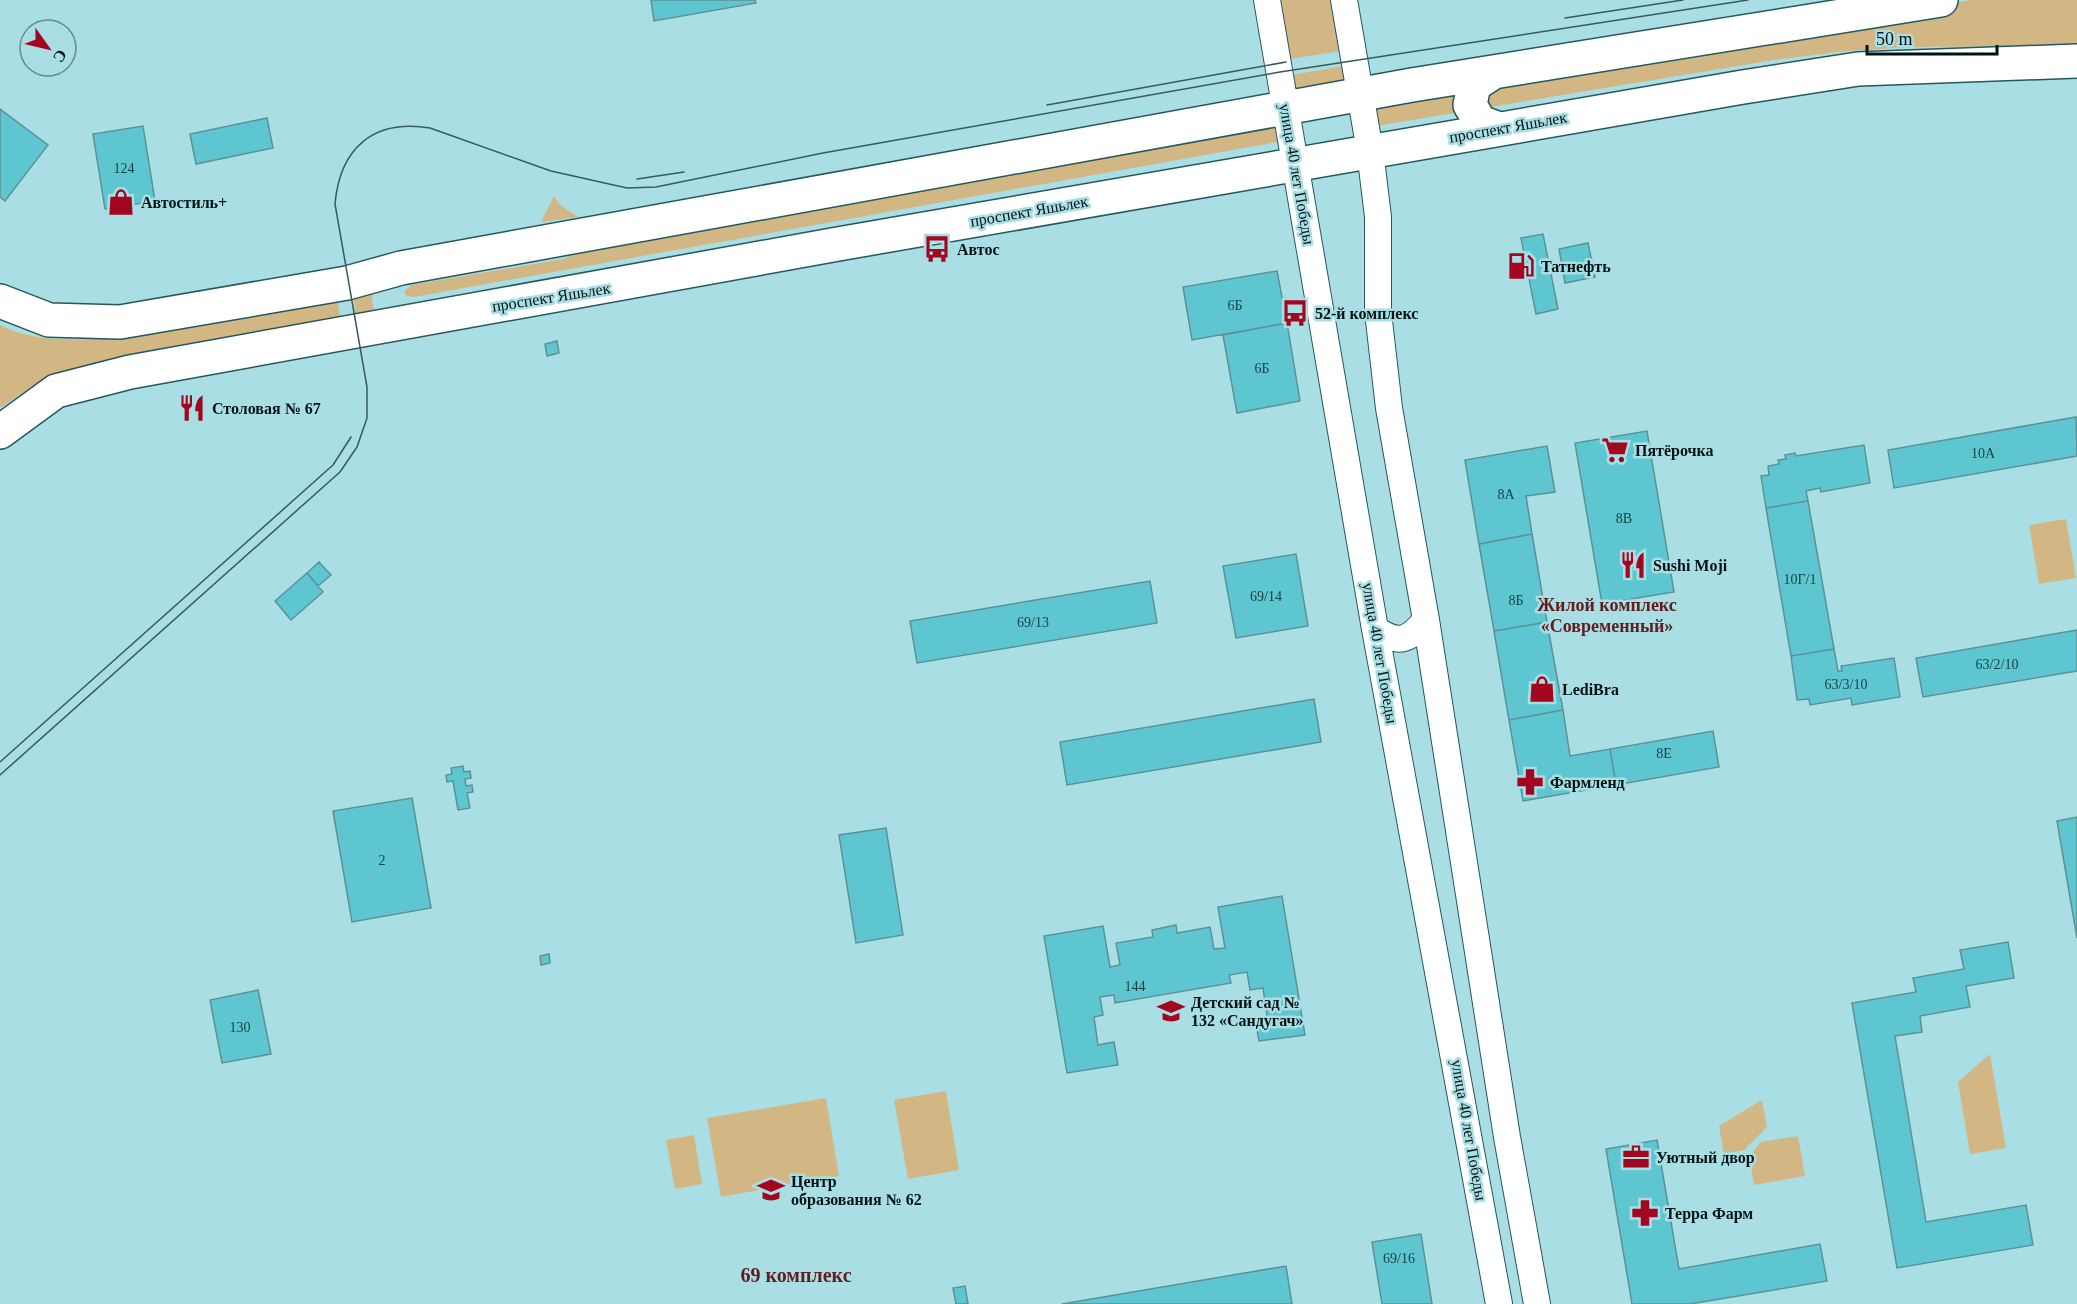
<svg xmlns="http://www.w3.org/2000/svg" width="2077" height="1304" font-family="Georgia,serif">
<rect width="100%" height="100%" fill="#a9dfe4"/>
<!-- green -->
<path fill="#d2b784" d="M1280 0H1333L1341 51 1290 59Z
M1971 0H2077V46L1911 47 1847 51 1774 60 1376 126 1373 105Z
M1343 66V80L1296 89 1292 75Z
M1279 119 1283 141 414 297 407 296 404 292 411 285 563 259 612 240Z
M554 196 560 205 578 217 541 222Z
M373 292 372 302 376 316 356 318 353 295Z
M337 298 341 321 74 369 31 387 0 408V325C58 355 148 331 209 320 252 313 294 305 337 298Z
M2066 519 2076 578 2039 584 2029 525Z
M1990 1054 2006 1148 1970 1154 1958 1082Z
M946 1091 959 1170 908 1179 894 1100Z
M826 1098 839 1176 721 1197 707 1118Z
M1762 1100 1767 1127 1744 1150 1724 1154 1719 1126Z
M694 1135 702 1184 675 1189 666 1140Z
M1798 1136 1805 1176 1754 1185 1749 1157 1761 1142Z"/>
<!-- building -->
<path fill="#5dc6d0" stroke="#5d9196" stroke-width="1.5" d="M651 0H755L756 3 654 21Z
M0 109 48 145 5 201 0 197Z
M267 118 273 148 196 164 190 134Z
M143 126 155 201 105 209 93 134Z
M1543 234 1558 309 1536 314 1521 238Z
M1588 243 1595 277 1565 283 1559 249Z
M1277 271 1287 323 1192 340 1183 287Z
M1287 323 1300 401 1237 413 1223 335Z
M557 341 559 353 547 356 545 344Z
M2076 417 2077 456 1894 488 1888 450Z
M1647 431 1674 592 1602 604 1575 443Z
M1864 445 1870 483 1821 492 1820 488 1806 491 1808 501 1766 508 1761 476 1769 475 1768 466 1779 464 1778 460 1786 459 1785 455 1795 453 1796 456Z
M1547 446 1555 492 1526 496 1532 534 1479 544 1465 460Z
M1808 501 1834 649 1791 656 1766 508Z
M1532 534 1547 622 1494 631 1479 544Z
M1296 554 1308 626 1236 638 1223 566Z
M319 562 331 575 318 586 307 573Z
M307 573 323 592 291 620 275 601Z
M1150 581 1157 623 917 663 910 621Z
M1547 622 1563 710 1509 720 1494 631Z
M2077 630V671L1923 697 1916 658Z
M1834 649 1838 671H1842L1841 666 1894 658 1900 697 1852 705 1851 698 1810 705 1809 699 1797 700 1791 656Z
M1314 699 1321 742 1067 785 1060 742Z
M1563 710 1570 756 1610 749 1616 785 1523 801 1509 720Z
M1713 731 1719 767 1616 785 1610 749Z
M463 766 464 772 470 771 471 778 465 779 466 786 472 785 473 792 467 793 470 808 458 810 453 781 447 782 446 775 452 774 451 768Z
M412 798 431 908 352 922 333 811Z
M2077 817V938L2057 821Z
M886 828 903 935 856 943 839 835Z
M1282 896 1305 1035 1259 1041 1255 1019 1267 1016 1263 988 1250 990 1247 972 1229 975 1231 983 1115 1003 1114 995 1100 997 1103 1015 1094 1017 1098 1045 1114 1042 1118 1065 1067 1073 1044 936 1103 926 1110 967 1120 965 1116 943 1153 937 1152 930 1176 925 1177 933 1210 927 1214 949 1225 948 1218 907Z
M2008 942 2014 978 1966 986 1970 1007 1920 1016 1922 1032 1895 1036 1926 1222 2026 1205 2033 1245 1897 1268 1852 1003 1916 992 1913 978 1964 969 1960 950Z
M549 954 550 963 541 965 540 956Z
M258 990 271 1054 222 1063 210 1000Z
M1657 1140 1679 1269 1820 1244 1827 1281 1690 1304H1632L1606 1149Z
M1421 1234 1432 1304H1382L1372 1242Z
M1286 1266 1292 1304H1062Z
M965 1286 968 1304H956L953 1288Z"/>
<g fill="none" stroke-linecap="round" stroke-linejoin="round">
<defs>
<path id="minor" d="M1267 0 1375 629 1499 1304
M1344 0 1370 151 1378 217V312L1389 408 1426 620 1507 1137 1537 1304
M1375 629C1399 645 1408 641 1426 620"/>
<path id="major" d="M1491 74 1474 85 1470 105 1480 122 1499 129
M0 301 49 320 120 322 347 283 401 268 1412 85 1941 0
M0 432 56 391 130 372 838 244 1743 87 1858 69 2077 61"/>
</defs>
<!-- minor casing -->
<use href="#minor" stroke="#24585c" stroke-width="28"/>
<!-- major casing -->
<use href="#major" stroke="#24585c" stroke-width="36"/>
<!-- minor -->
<use href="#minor" stroke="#fff" stroke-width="26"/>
<!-- major -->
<use href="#major" stroke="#fff" stroke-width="33"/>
<!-- tram -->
<path stroke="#3a595b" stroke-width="1.5" d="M1565 18 1683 0
M1047 105 1286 62
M637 179 684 172
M0 762 333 465 351 437
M0 775 340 472 357 447 367 418V387L335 204C340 148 373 119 430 128L551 171 627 188 656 187 823 153 1280 72 1748 0"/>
</g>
<!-- icons -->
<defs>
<symbol id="shop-bare" viewBox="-9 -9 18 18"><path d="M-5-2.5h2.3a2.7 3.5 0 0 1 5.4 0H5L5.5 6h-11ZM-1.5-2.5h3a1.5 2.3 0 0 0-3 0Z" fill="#a3061f" stroke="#a9dfe4" stroke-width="2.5" paint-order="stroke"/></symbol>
<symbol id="bus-bare" viewBox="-9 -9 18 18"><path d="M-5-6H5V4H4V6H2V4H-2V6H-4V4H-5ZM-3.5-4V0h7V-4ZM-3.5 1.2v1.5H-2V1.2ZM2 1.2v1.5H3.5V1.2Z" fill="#a3061f" stroke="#a9dfe4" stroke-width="2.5" paint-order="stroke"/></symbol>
<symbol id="fuel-bare" viewBox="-9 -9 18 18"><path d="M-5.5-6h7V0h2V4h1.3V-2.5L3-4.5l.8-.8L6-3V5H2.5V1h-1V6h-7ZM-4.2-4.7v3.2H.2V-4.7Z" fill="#a3061f" stroke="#a9dfe4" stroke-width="2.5" paint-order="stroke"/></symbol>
<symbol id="restaurant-bare" viewBox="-9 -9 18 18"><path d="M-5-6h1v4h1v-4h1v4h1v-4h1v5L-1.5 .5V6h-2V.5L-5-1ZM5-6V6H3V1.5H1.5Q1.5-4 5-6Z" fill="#a3061f" stroke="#a9dfe4" stroke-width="2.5" paint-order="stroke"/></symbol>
<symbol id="supermarket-bare" viewBox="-9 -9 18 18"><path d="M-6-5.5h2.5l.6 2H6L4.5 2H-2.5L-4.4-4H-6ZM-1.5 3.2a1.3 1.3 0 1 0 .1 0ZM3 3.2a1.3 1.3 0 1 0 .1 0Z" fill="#a3061f" stroke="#a9dfe4" stroke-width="2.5" paint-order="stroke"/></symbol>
<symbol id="pharmacy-bare" viewBox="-9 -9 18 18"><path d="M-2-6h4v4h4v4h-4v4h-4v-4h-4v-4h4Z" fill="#a3061f" stroke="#a9dfe4" stroke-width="2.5" paint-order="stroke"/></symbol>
<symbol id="school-bare" viewBox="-9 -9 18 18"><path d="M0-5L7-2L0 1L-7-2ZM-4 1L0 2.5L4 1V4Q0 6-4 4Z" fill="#a3061f" stroke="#a9dfe4" stroke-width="2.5" paint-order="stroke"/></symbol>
<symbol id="office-bare" viewBox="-9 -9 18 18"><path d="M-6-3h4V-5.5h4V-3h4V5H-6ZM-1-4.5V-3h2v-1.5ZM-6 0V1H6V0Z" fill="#a3061f" stroke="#a9dfe4" stroke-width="2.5" paint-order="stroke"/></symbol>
</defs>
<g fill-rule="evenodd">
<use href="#shop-bare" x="102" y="183" width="38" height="38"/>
<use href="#bus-bare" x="918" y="230" width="38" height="38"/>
<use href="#fuel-bare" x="1502" y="247" width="38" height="38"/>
<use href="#bus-bare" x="1276" y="294" width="38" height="38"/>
<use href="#restaurant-bare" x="173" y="389" width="38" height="38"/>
<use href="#supermarket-bare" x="1596" y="431" width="38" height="38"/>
<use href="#restaurant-bare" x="1614" y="546" width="38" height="38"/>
<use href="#shop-bare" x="1523" y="670" width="38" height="38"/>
<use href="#pharmacy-bare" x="1511" y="763" width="38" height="38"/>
<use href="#school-bare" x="1152" y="992" width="38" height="38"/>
<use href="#office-bare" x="1617" y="1138" width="38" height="38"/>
<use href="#school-bare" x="752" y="1171" width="38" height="38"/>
<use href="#pharmacy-bare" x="1626" y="1194" width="38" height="38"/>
</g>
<g text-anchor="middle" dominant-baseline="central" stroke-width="5" stroke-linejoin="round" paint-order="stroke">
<!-- number labels -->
<g font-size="14" fill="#173f42">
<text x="124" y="168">124</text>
<text x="1235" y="305">6Б</text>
<text x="1262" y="368">6Б</text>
<text x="1983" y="453">10А</text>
<text x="1506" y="494">8А</text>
<text x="1624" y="518">8В</text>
<text x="1800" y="579">10Г/1</text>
<text x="1266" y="596">69/14</text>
<text x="1516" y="600">8Б</text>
<text x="1033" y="622">69/13</text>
<text x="1997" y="664">63/2/10</text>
<text x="1846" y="684">63/3/10</text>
<text x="1664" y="753">8Е</text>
<text x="382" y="860">2</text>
<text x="1135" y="986">144</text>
<text x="240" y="1027">130</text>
<text x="1399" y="1258">69/16</text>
</g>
<!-- street labels -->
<g font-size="16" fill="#001213" stroke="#a9dfe4">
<text transform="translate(1508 127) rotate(-10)">проспект Яшьлек</text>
<text transform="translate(1297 174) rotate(80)">улица 40 лет Победы</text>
<text transform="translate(1029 211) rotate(-10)">проспект Яшьлек</text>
<text transform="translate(551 297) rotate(-9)">проспект Яшьлек</text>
<text transform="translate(1380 653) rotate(80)">улица 40 лет Победы</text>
<text transform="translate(1469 1130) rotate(80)">улица 40 лет Победы</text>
</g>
<!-- poi labels -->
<g font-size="16" font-weight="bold" fill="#001213" stroke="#a9dfe4" text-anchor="start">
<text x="141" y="202">Автостиль+</text>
<text x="957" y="249">Автос</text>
<text x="1541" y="266">Татнефть</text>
<text x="1315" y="313">52-й комплекс</text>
<text x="212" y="408">Столовая № 67</text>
<text x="1635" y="450">Пятёрочка</text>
<text x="1653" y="565">Sushi Moji</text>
<text x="1562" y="689">LediBra</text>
<text x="1550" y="782">Фармленд</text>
<text x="1191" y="1002">Детский сад №<tspan x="1191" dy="18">132 «Сандугач»</tspan></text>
<text x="1656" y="1157">Уютный двор</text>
<text x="791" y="1181">Центр<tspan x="791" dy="18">образования № 62</tspan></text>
<text x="1665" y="1213">Терра Фарм</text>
</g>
<!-- neighbourhood labels -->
<g font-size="18" font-weight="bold" fill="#611c1d" stroke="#a9dfe4">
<text x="1607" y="605">Жилой комплекс<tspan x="1607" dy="21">«Современный»</tspan></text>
</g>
<!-- quarter labels -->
<g font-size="20" font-weight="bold" fill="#611c1d" stroke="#a9dfe4">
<text x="796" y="1275">69 комплекс</text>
</g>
</g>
<!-- north arrow -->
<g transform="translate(48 48) rotate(124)"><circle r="28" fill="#a9dfe4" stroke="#658d90" stroke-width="1.5"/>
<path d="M0-4.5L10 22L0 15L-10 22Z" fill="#a3061f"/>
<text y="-9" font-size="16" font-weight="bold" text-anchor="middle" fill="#001213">С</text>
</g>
<!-- scale -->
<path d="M1867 45v9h130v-9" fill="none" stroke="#001213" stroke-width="3"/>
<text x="1876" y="45" font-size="18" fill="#001213" stroke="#a9dfe4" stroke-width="4.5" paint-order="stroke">50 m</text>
</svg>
